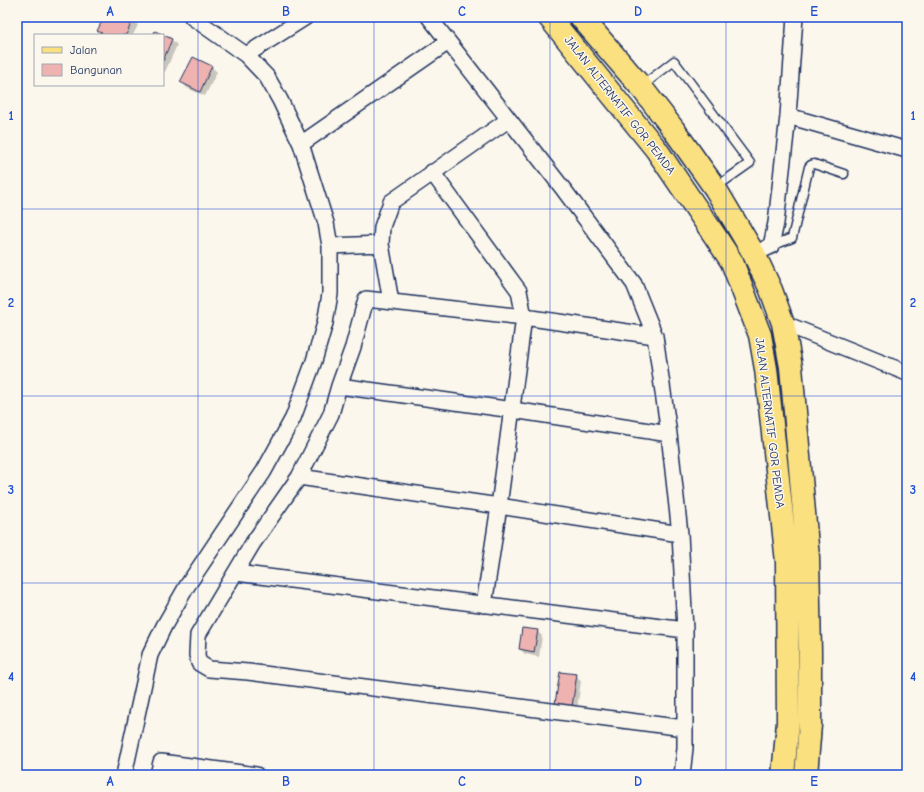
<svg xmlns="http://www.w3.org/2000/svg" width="924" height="792" font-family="'Comic Neue',sans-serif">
<rect width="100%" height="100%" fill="#fbf7ec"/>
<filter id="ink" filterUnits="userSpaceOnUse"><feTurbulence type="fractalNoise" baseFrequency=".025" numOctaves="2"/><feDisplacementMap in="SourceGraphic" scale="8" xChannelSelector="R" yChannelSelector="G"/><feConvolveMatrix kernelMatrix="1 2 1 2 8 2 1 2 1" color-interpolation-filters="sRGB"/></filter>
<g filter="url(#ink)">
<!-- shadow -->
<path fill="#0003" d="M105 17H126L132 20 138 25 133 35H102L98 31Z
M163 36 171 39 177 45 165 72 163 71Z
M194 58 212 67 217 72 205 96 187 88 182 82Z
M537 631 542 636 539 657 525 654 520 649Z
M576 675 581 681 576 717 560 715Z
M140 773 154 774 156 775H139Z"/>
<!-- building -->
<path fill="#eeb3b1" stroke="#1b2f5e" d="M104 17H128L133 19 126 35H106L97 31Z
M155 31 172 39 163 61V35H153Z
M193 57 212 66 200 92 180 82Z
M522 628 538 630 534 652 519 649Z
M560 672 577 674 571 713 554 710Z
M164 771 180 773V775H164Z"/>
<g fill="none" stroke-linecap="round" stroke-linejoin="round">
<defs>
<path id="lane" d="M642 86 674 61 750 163 716 187
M771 246 792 238 809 167 811 165 814 164 844 174"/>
<path id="street" d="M429 17 564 190 634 284 655 336 669 434 680 534 685 630V748L682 775
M246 55 306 17
M788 116 907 150
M301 144 448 42
M432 172 519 291 524 317 499 506 484 605
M381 244 391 302
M330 246 381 244 382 227 391 202 508 120
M754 254 771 246 776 223 788 116 795 17
M783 323 907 373
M655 336 524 317 366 299 353 347 339 386 331 414 299 477 253 543 198 635 197 655 199 663 209 669 248 672 684 728
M339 386 513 410 669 434
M299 477 499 506 680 534
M236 573 685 630
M124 775 150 655 164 626 187 586 264 471 293 418 314 361 325 323 330 294V246L326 223 301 144 280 100 267 77 246 55 192 17
M158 775 161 762 256 775"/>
<path id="primary" d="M549 17 656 149 715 236 732 262 760 335 766 369 787 562 788 722 783 775
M581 17 641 87 674 130 715 188 754 254 771 290 783 323 791 367 808 557 810 652V725L806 775"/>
</defs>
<!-- lane casing -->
<use href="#lane" stroke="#1b2f5e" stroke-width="11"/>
<!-- street casing -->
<use href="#street" stroke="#1b2f5e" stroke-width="18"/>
<!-- primary casing -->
<use href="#primary" stroke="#1b2f5e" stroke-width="25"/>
<!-- lane -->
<use href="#lane" stroke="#fbf7ec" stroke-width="8"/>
<!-- street -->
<use href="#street" stroke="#fbf7ec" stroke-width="15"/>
<!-- primary -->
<use href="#primary" stroke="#fbe080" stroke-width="22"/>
</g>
</g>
<!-- grid -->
<path fill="none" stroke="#1d4ed8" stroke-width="1" stroke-opacity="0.55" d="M198 17V775M374 17V775M550 17V775M726 17V775M17 209H907M17 396H907M17 583H907"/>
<g text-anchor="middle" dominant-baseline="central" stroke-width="3" stroke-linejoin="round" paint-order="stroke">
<!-- street labels -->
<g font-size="12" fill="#1b2f5e" stroke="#fbf7ec">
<text transform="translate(620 105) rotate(52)">JALAN ALTERNATIF GOR PEMDA</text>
<text transform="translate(770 423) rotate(83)">JALAN ALTERNATIF GOR PEMDA</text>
</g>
</g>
<!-- margin -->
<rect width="924" height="792" fill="none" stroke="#fbf7ec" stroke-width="44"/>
<!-- legend -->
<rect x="34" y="34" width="130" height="52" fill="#fbf7ec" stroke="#a1a7b3"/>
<rect x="42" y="47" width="20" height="6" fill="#fbe080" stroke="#a1a7b3"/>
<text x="70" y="54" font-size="12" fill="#1b2f5e">Jalan</text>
<rect x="42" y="64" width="20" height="12" fill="#eeb3b1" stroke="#a1a7b3"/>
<text x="70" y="74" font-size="12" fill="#1b2f5e">Bangunan</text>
<rect x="22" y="22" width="880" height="748" fill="none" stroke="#1d4ed8" stroke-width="1.5"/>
<g font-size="13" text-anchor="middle" font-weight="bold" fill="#1d4ed8">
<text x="110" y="16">A</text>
<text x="286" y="16">B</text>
<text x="462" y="16">C</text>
<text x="638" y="16">D</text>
<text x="814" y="16">E</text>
<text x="11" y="120">1</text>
<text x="913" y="120">1</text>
<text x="11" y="307">2</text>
<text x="913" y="307">2</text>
<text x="11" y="494">3</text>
<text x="913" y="494">3</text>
<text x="11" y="681">4</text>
<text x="913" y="681">4</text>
<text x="110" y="786">A</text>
<text x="286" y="786">B</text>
<text x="462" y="786">C</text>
<text x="638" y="786">D</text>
<text x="814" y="786">E</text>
</g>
</svg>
